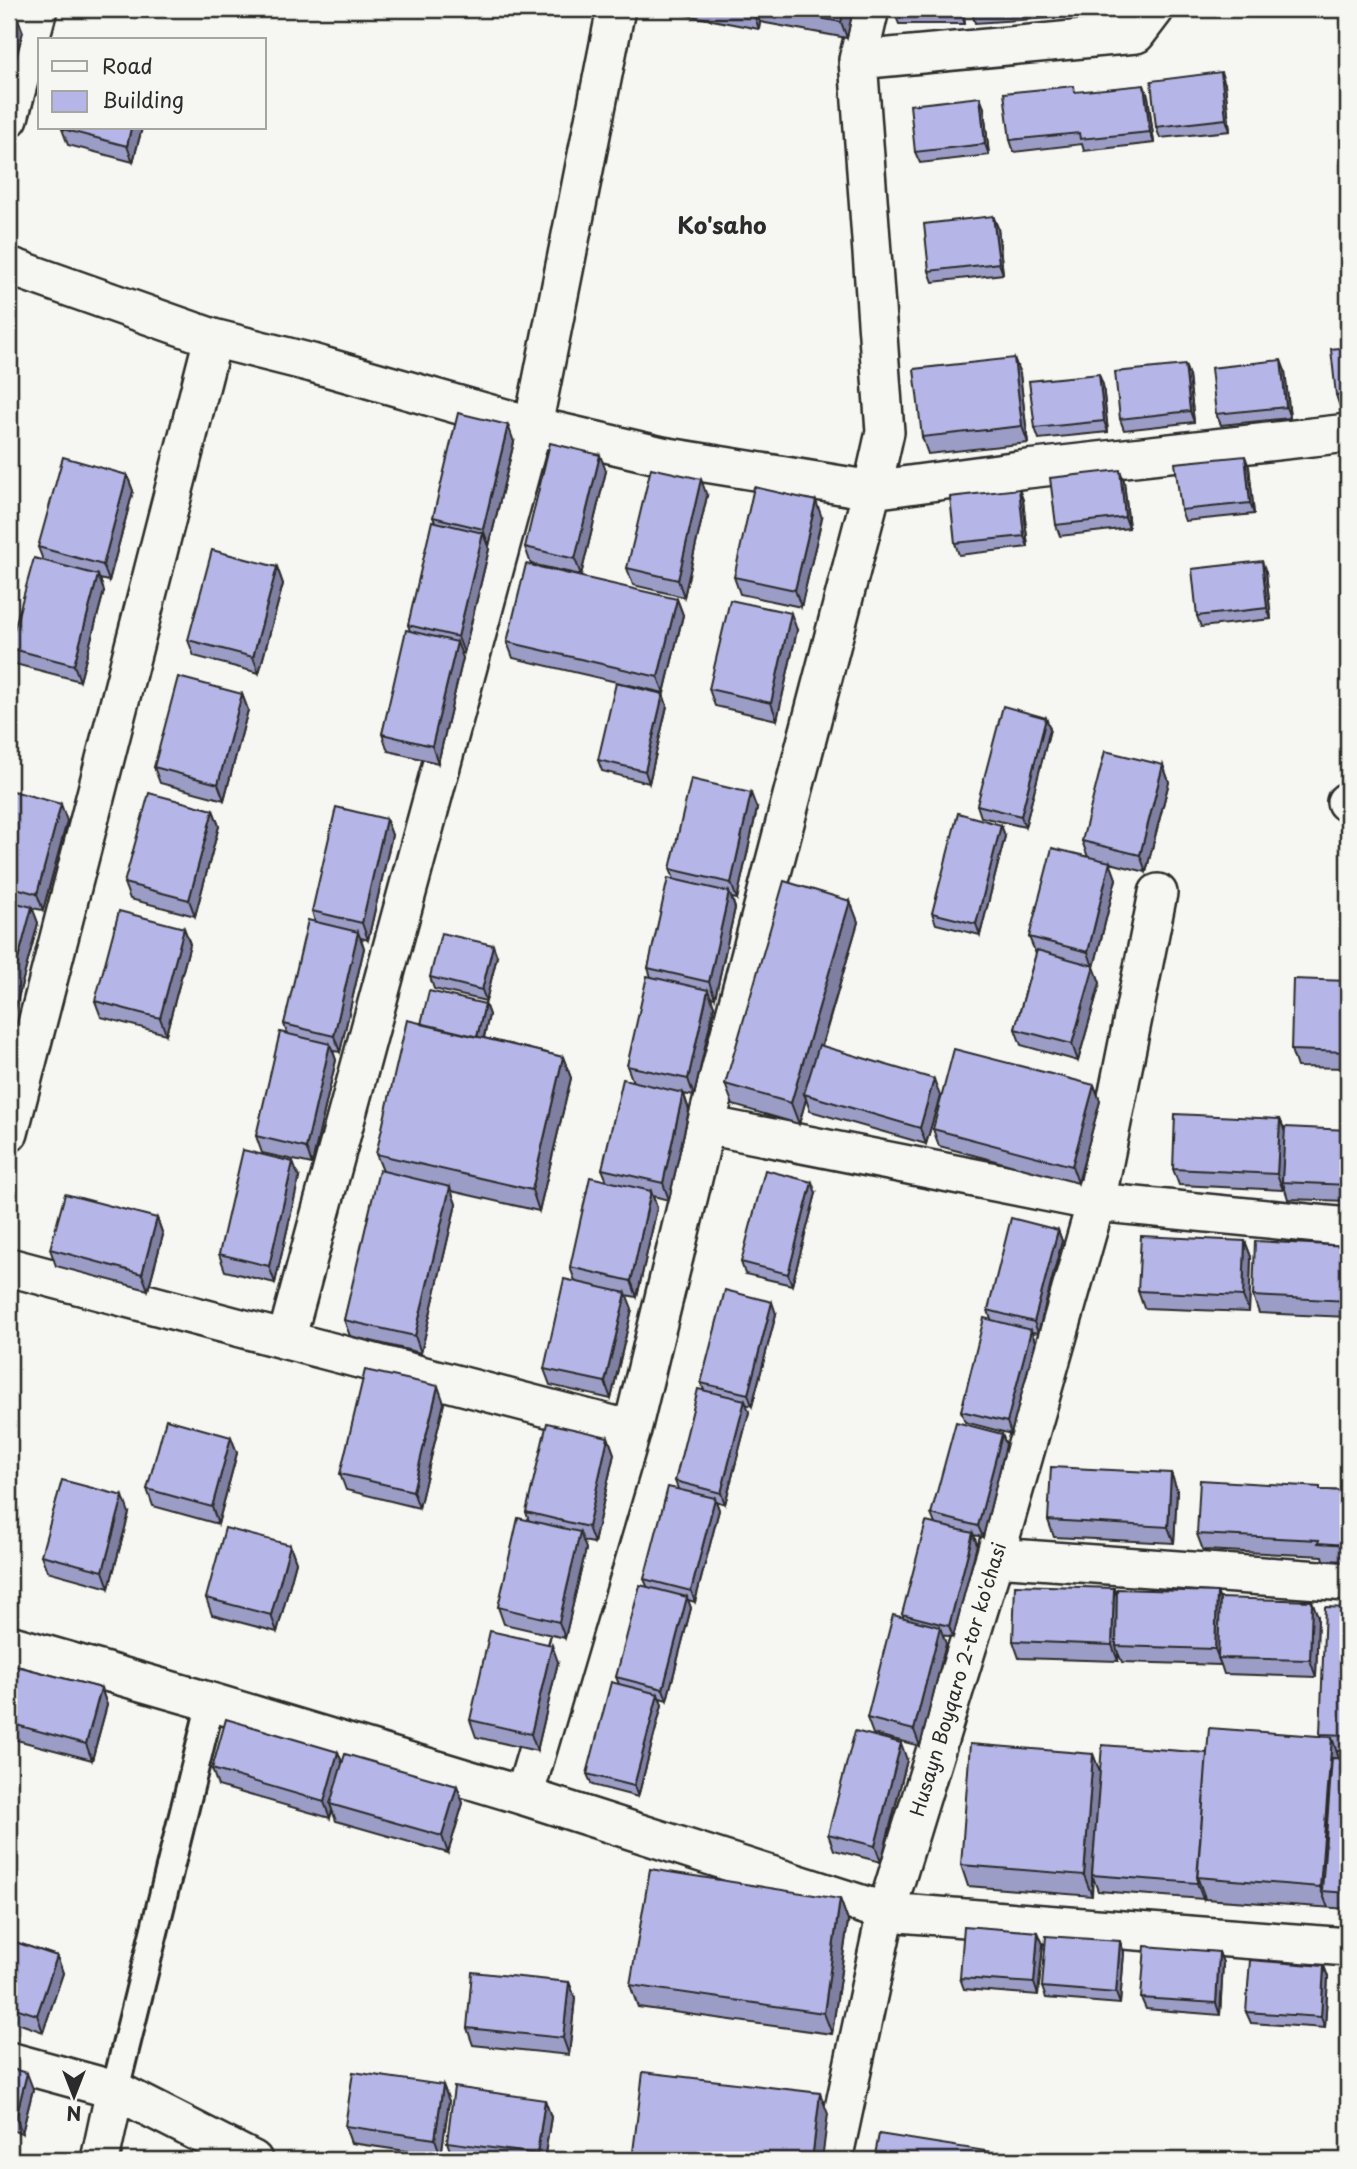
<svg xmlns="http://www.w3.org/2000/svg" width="1357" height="2169" font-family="'Playpen Sans',sans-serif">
<rect width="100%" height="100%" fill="#f6f6f2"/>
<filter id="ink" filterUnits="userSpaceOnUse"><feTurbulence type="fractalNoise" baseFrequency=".0143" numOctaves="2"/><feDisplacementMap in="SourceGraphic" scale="14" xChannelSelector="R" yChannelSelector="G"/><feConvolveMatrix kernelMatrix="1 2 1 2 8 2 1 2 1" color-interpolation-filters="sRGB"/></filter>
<g filter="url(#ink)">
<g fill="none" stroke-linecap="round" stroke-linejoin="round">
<defs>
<path id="pedestrian" d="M115 2090 211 1702"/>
<path id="minor" d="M616 9 533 426 286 1340 632 1430
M1155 9 1136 34 858 60 885 432 872 490 706 1125 632 1430 524 1796 886 1912 1348 1947
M858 60 870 9
M9 118 38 9
M9 266 213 338 312 363 533 426 662 456 872 490 1027 469 1348 433
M1346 802 1348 801
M706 1125 1096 1202 1348 1227
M9 1133 213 338
M9 1267 286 1340
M995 1557 1348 1582
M9 1644 211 1702 524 1796
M9 2061 115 2090 253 2160
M100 2160 115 2090
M833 2160 886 1912 995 1557 1096 1202 1158 893"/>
</defs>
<!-- pedestrian casing -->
<use href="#pedestrian" stroke="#2b2b2b" stroke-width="32"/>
<!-- minor casing -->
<use href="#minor" stroke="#2b2b2b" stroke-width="42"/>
<!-- pedestrian -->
<use href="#pedestrian" stroke="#f6f6f2" stroke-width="26"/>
<!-- minor -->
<use href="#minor" stroke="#f6f6f2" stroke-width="37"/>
</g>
<!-- wall -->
<path fill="#9c9dc7" stroke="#2b2b2b" stroke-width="2" d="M665 9H853L847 38 760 22 759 29 665 11Z
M893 9H963L965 24H899Z
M971 9H1047L1048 18 975 23Z
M1225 84 1230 131 1160 138 1156 127Z
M1148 96 1154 143 1084 151 1082 144 1014 152 1010 140Z
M984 108 989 155 920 163 915 152Z
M142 128 133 162 68 145 62 129Z
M993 216 998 228 1003 274 933 282 929 271Z
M1348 347V406L1340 407 1336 395Z
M1014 358 1020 374 1028 443 928 454 922 437Z
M1185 365 1189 376 1194 422 1124 430 1120 419Z
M1285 371 1290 418 1221 425 1216 414Z
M1103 385 1108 432 1039 439 1035 428Z
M514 442 489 546 487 545 489 549 464 653H461L463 658 438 763 388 751 382 734 410 631 408 625 435 522 433 517Z
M1249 467 1254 514 1185 521 1181 510Z
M606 471 581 575 531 564 525 547Z
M127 475 133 491 109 581 100 579 104 591 80 681 15 664 9 648 43 560 38 547Z
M1124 481 1129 528 1060 536 1056 525Z
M1019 489 1023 500 1028 547 959 555 955 543Z
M707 496 684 597 633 585 627 568Z
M822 518 801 607 740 594 734 577Z
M277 567 283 584 259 673 194 656 188 640Z
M1266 572 1271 619 1201 627 1197 616Z
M677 599 683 615 664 693 513 658 507 642Z
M797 630 777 720 715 706 709 689Z
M242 694 248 710 224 800 160 783 154 767Z
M663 694 667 706 649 783 602 771 598 760Z
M1046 718 1050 729 1025 827 981 817 977 805Z
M1163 765 1169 782 1146 872 1110 863 1116 879 1094 967 1100 983 1078 1061 1021 1045 1015 1029 1036 954 1029 937 1088 857 1082 841Z
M9 790 67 821 43 910 32 908 38 923 14 1013 9 1012Z
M757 809 737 899 732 898 735 908 715 998 711 997 714 1006 694 1096 684 1094 689 1110 669 1200 653 1196 657 1208 637 1297 626 1295 632 1309 611 1399 550 1385 544 1369 575 1281 570 1267 607 1181 602 1169 633 1082 627 1066 651 977 648 968 674 879 670 869Z
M213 810 219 826 195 916 130 899 124 883Z
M386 819 392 835 368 940 361 938 364 948 340 1052 333 1051 336 1060 312 1164 262 1153 256 1136 287 1034 284 1024 315 922 312 911Z
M1001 825 1005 836 980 935 936 924 932 913Z
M850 901 858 922 822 1046 940 1096 926 1144 810 1111 806 1099 799 1124 733 1105 725 1084Z
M184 928 190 944 166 1034 101 1017 95 1001Z
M497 956 486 1001 434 989 430 977Z
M1348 981V1068L1297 1067 1291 1050Z
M485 1004 489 1015 484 1038 563 1057 571 1078 539 1211 451 1191 456 1204 421 1353 350 1336 344 1320 383 1171 376 1154 421 1024Z
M1094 1085 1100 1101 1078 1183 939 1146 933 1129Z
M1280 1119 1285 1131 1348 1130V1201L1288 1199 1284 1186 1283 1190 1179 1185 1173 1169Z
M299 1178 275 1283 225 1271 219 1254Z
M816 1193 792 1285 745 1274 741 1262Z
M157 1218 163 1235 148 1290 56 1266 50 1249Z
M1058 1230 1062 1241 1038 1333 1032 1332 1035 1342 1011 1434 965 1422 961 1411 991 1320 988 1310Z
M1245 1241 1251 1257 1249 1312 1144 1308 1138 1291Z
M1348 1246V1317L1259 1313 1253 1296Z
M776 1314 752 1406 746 1404 749 1412 725 1504 716 1501 719 1510 695 1602 688 1600 691 1608 667 1700 660 1698 662 1705 638 1797 592 1785 587 1774 619 1684 616 1677 647 1586 644 1579 678 1489 675 1481 704 1390 701 1383Z
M444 1403 419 1508 346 1490 340 1474Z
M1002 1434 1006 1445 983 1537 974 1535 977 1545 953 1637 942 1635 946 1644 920 1746 873 1734 867 1718 904 1618 902 1614 935 1524 931 1514Z
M231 1437 237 1453 218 1524 153 1506 147 1489Z
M608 1437 614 1454 594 1543 583 1541 586 1549 565 1638 504 1624 498 1607 529 1521 526 1512Z
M1171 1473 1177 1490 1174 1543 1054 1537 1048 1520Z
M1322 1490 1348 1491V1561L1324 1560 1323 1556 1203 1550 1197 1534Z
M129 1513 109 1588 47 1571 41 1555Z
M290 1545 296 1562 277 1632 212 1615 206 1598Z
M1114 1588 1117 1598 1217 1592 1220 1601H1312L1318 1617 1316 1677 1224 1674 1221 1665 1122 1662 1118 1653V1661L1019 1658 1013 1641Z
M1348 1608V1751H1337L1339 1759H1348V1909L1205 1899 1204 1895 1203 1899 1098 1891 1093 1877 1092 1896 968 1886 961 1865 1093 1754 1100 1773 1207 1753 1321 1736 1320 1734Z
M558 1662 537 1751 476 1737 470 1720Z
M9 1664 101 1688 107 1705 92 1760 9 1738Z
M338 1752 342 1762 457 1786 463 1803 448 1853 336 1821 332 1810 330 1818 218 1786 212 1769Z
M907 1760 881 1862 834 1850 828 1834Z
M840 1899 848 1921 832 2034 638 2007 630 1985Z
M9 1940 57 1956 63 1973 43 2032 9 2020Z
M1043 1944 1038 1995 964 1989 960 1978Z
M1124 1952 1120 2004 1046 1998 1042 1987Z
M1219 1952 1223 1963 1220 2015 1146 2009 1141 1998Z
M1324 1966 1328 1977 1325 2028 1251 2023 1246 2012Z
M1348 1970V2033L1346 2032 1341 2021Z
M569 1982 575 1998 569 2055 473 2045 467 2028Z
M9 2068 33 2089 22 2133 9 2130Z
M443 2085 449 2101 441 2156 351 2143 345 2126Z
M545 2100 551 2117 544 2160H465L453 2159 447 2142Z"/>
<!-- shaded-wall -->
<path fill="#7f7fa2" stroke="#2b2b2b" stroke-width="2" d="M753 9H755L760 22 759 29 753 12Z
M844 9H853L847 38 841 22Z
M959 9H963L965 24Z
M17 16 23 32 9 85V46Z
M1221 72 1225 84 1230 131 1226 119Z
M1144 85 1148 96 1154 143 1150 132Z
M980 97 984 108 989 155 985 144Z
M131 128H142L133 162 127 146Z
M993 216 998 228 1003 274 999 263Z
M1014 358 1020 374 1028 443 1022 426Z
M1281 360 1285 371 1290 418 1286 407Z
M1185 365 1189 376 1194 422 1190 411Z
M1099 374 1103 385 1108 432 1104 421Z
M508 425 514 442 489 546 483 529Z
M600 455 606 471 581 575 575 559Z
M1245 456 1249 467 1254 514 1250 503Z
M1120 470 1124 481 1129 528 1125 517Z
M127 475 133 491 109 581 103 565Z
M701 479 707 496 684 597 678 580Z
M1019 489 1023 500 1028 547 1024 536Z
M816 501 822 518 801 607 795 590Z
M483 533 489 549 464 653 458 637Z
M1262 561 1266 572 1271 619 1267 608Z
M277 567 283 584 259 673 253 657Z
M98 575 104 591 80 681 74 665Z
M677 599 683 615 664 693 658 677Z
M791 613 797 630 777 720 771 703Z
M457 642 463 658 438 763 432 746Z
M242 694 248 710 224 800 218 784Z
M663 694 667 706 649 783 645 771Z
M1046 718 1050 729 1025 827 1021 816Z
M1163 765 1169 782 1146 872 1140 855Z
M751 793 757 809 737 899 731 883Z
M61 804 67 821 43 910 37 894Z
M213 810 219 826 195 916 189 900Z
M386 819 392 835 368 940 362 923Z
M1001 825 1005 836 980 935 976 924Z
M1110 862 1116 879 1094 967 1100 983 1078 1061 1072 1044 1093 967 1088 952Z
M729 892 735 908 715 998 709 982Z
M850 901 858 922 807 1095 804 1094 806 1099 799 1124 791 1103Z
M32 907 38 923 14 1013 9 999V993Z
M184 928 190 944 166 1034 160 1018Z
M358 932 364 948 340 1052 334 1036Z
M493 945 497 956 486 1001 482 990Z
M708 990 714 1006 694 1096 688 1079Z
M485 1004 489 1015 479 1057 475 1046Z
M330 1044 336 1060 312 1164 306 1148Z
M563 1057 571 1078 539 1211 532 1190Z
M934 1079 940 1096 926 1144 920 1128Z
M1094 1085 1100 1101 1078 1183 1072 1166Z
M683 1093 689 1110 669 1200 663 1183Z
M1280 1119 1286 1135 1282 1182 1283 1190 1277 1174Z
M293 1162 299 1178 275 1283 269 1266Z
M812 1182 816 1193 792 1285 788 1274Z
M450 1187 456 1204 421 1353 415 1336Z
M651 1191 657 1208 637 1297 631 1281Z
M157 1218 163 1235 148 1290 142 1274Z
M1058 1230 1062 1241 1038 1333 1034 1322Z
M1245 1241 1251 1257 1249 1312 1243 1296Z
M626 1293 632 1309 611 1399 605 1382Z
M772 1302 776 1314 752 1406 748 1394Z
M1031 1330 1035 1342 1011 1434 1007 1422Z
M438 1386 444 1403 419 1508 413 1491Z
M745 1400 749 1412 725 1504 721 1493Z
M1002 1434 1006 1445 983 1537 978 1526Z
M231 1437 237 1453 218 1524 212 1507Z
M608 1437 614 1454 594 1543 588 1527Z
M1171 1473 1177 1490 1174 1543 1168 1527Z
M123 1496 129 1513 109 1588 103 1571Z
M715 1498 719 1510 695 1602 691 1591Z
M580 1532 586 1549 565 1638 559 1622Z
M973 1533 977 1545 953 1637 949 1626Z
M290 1545 296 1562 277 1632 271 1615Z
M1114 1588 1120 1605 1116 1646 1118 1653V1661L1112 1645Z
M1217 1592 1223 1609 1218 1658 1221 1665 1215 1649Z
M687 1597 691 1608 667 1700 663 1689Z
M1312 1601 1318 1617 1316 1677 1310 1660Z
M940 1627 946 1644 920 1746 914 1730Z
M552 1645 558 1662 537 1751 531 1734Z
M101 1688 107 1705 92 1760 86 1744Z
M658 1694 662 1705 638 1797 634 1786Z
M1332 1737 1339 1759 1322 1891 1328 1908 1320 1887Z
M901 1743 907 1760 881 1862 875 1846Z
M338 1752 344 1768 330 1804 332 1810 330 1818 324 1802Z
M1093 1754 1101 1775 1092 1875V1896L1084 1875Z
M457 1786 463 1803 448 1853 442 1836Z
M1198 1879 1204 1895 1203 1899 1197 1883Z
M840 1899 848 1921 832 2034 824 2013Z
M1038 1932 1043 1944 1038 1995 1034 1983Z
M1120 1941 1124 1952 1120 2004 1116 1993Z
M1219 1952 1223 1963 1220 2015 1216 2003Z
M57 1956 63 1973 43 2032 37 2015Z
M1324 1966 1328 1977 1325 2028 1321 2017Z
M569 1982 575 1998 569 2055 563 2038Z
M27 2073 33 2089 22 2133 16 2117Z
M443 2085 449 2101 441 2156 435 2139Z
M820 2093 828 2114 822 2160H812Z
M545 2100 551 2117 544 2160H539L537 2154Z"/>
<!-- building -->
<path fill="#b5b6e7" stroke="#2b2b2b" stroke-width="2" d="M735 9H753V12Z
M773 9H844L841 22Z
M971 9H1013L971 12Z
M9 14 17 16 9 46Z
M1221 72 1226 119 1156 127 1151 81Z
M1144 85 1150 132 1080 139 1079 133 1010 140 1004 93 1074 86 1075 92Z
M980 97 985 144 915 152 910 105Z
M62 128H131L127 146 62 129Z
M993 216 999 263 929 271 924 224Z
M1348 347V394L1336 395 1331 349Z
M1014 358 1022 426 922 437 914 369Z
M1281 360 1286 407 1216 414 1211 368Z
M1185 365 1190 411 1120 419 1115 372Z
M1099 374 1104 421 1035 428 1029 381Z
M458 413 508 425 483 529 433 517Z
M550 443 600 455 575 559 525 547Z
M1245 456 1250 503 1181 510 1175 463Z
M63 457 127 475 103 565 38 547Z
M651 468 701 479 678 580 627 568Z
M1120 470 1125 517 1056 525 1050 478Z
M754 487 816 501 795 590 734 577Z
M1019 489 1024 536 955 543 950 497Z
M432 521 483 533 458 637 408 625Z
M212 550 277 567 253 657 188 640Z
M34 558 98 575 74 665 9 648Z
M1262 561 1267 608 1197 616 1192 569Z
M526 564 677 599 658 677 507 642Z
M730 600 791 613 771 703 709 689Z
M406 630 457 642 432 746 382 734Z
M178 677 242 694 218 784 154 767Z
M616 683 663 694 645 771 598 760Z
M1003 706 1046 718 1021 816 977 805Z
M1105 751 1163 765 1140 855 1082 841Z
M691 779 751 793 731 883 670 869Z
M9 790 61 804 37 894 9 886Z
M149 793 213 810 189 900 124 883Z
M336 807 386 819 362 923 312 911Z
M958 813 1001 825 976 924 932 913Z
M1052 848 1110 862 1088 952 1029 937Z
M668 878 729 892 709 982 648 968Z
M784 881 850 901 791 1103 725 1084Z
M9 901 32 907 9 993Z
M119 911 184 928 160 1018 95 1001Z
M308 920 358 932 334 1036 284 1024Z
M441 933 493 945 482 990 430 977Z
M1037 950 1094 966 1072 1044 1015 1029Z
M647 976 708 990 688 1079 627 1066Z
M1293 979 1348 981V1052L1291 1050Z
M429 991 485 1004 477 1037 421 1024Z
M407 1020 563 1057 532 1190 376 1154Z
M280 1032 330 1044 306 1148 256 1136Z
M819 1045 934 1079 920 1128 804 1094Z
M954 1049 1094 1085 1072 1166 933 1129Z
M623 1079 683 1093 663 1183 602 1169Z
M1175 1114 1280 1119 1277 1174 1173 1169Z
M1285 1127 1348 1130V1185L1282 1182Z
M243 1150 293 1162 269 1266 219 1254Z
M379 1170 450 1187 415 1336 344 1320Z
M765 1170 812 1182 788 1274 741 1262Z
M590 1177 651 1191 631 1281 570 1267Z
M65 1194 157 1218 142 1274 50 1249Z
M1011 1218 1058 1230 1034 1322 988 1310Z
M1141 1236 1245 1241 1243 1296 1138 1291Z
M1255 1241 1348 1246V1301L1253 1296Z
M564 1279 626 1293 605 1382 544 1369Z
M725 1290 772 1302 748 1394 701 1383Z
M984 1318 1031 1330 1007 1422 961 1411Z
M365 1370 438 1386 413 1491 340 1474Z
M698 1389 745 1400 721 1493 675 1481Z
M166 1419 231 1437 212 1507 147 1489Z
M956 1422 1002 1434 978 1526 931 1514Z
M547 1423 608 1437 588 1527 526 1512Z
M1051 1467 1171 1473 1168 1527 1048 1520Z
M62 1480 123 1496 103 1571 41 1555Z
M1200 1480 1320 1487V1490L1348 1491V1545L1318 1543 1319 1540 1197 1534Z
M668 1487 715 1498 691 1591 644 1579Z
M518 1518 580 1532 559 1622 498 1607Z
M926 1522 973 1533 949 1626 902 1614Z
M225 1528 290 1545 271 1615 206 1598Z
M640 1585 687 1597 663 1689 616 1677Z
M1015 1585 1114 1588 1112 1645 1013 1641Z
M1117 1589 1217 1592 1215 1649 1116 1646Z
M1220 1598 1312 1601 1310 1660 1218 1658Z
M1325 1607 1348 1608V1735L1320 1734Z
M893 1615 940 1627 914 1730 867 1718Z
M490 1631 552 1645 531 1734 470 1720Z
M9 1664 101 1688 86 1744 9 1723Z
M611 1682 658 1694 634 1786 587 1774Z
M226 1719 338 1752 324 1802 212 1769Z
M1209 1728 1332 1737 1320 1887 1197 1877Z
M855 1731 901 1743 875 1846 828 1834Z
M970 1744 1093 1754 1084 1875 961 1865Z
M1102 1745 1207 1753 1197 1883 1092 1875Z
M345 1754 457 1786 442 1836 330 1804Z
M1332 1758 1348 1759V1893L1322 1891Z
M650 1869 840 1899 824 2013 630 1985Z
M964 1926 1038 1932 1034 1983 960 1978Z
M1046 1936 1120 1941 1116 1993 1042 1987Z
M9 1940 57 1956 37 2015 9 2006Z
M1145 1946 1219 1952 1216 2003 1141 1998Z
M1250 1960 1324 1966 1321 2017 1246 2012Z
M1345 1970H1348V2022L1341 2021Z
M472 1972 569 1982 563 2038 467 2028Z
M9 2068 27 2073 16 2117 9 2115Z
M353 2072 443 2085 435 2139 345 2126Z
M643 2072 820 2093 812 2160H632Z
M454 2087 545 2100 537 2154 447 2142Z
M879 2134 992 2152 991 2160H874Z
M1006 2155 1060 2160H1006Z"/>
</g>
<g text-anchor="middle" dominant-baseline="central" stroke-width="5" stroke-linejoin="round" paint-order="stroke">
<!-- street labels -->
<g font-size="19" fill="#2b2b2b" stroke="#f6f6f2">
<text transform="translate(957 1679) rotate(-73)">Husayn Boyqaro 2-tor ko'chasi</text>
</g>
<!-- quarter labels -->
<g font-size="23" font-weight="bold" fill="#2b2b2b" stroke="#f6f6f2">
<text x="722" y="224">Ko'saho</text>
</g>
</g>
<!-- margin -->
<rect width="1357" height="2169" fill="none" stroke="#f6f6f2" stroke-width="35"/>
<rect x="18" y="18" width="1322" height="2134" fill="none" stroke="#2b2b2b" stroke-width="2.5" filter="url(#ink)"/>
<!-- legend -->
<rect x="38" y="38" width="228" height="91" fill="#f6f6f2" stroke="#a5a5a2" stroke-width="2"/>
<rect x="52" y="61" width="35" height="10" fill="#f6f6f2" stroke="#a5a5a2" stroke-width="2"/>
<text x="102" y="74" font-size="21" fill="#2b2b2b">Road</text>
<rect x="52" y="91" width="35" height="21" fill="#b5b6e7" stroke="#a5a5a2" stroke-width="2"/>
<text x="102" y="108" font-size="21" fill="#2b2b2b">Building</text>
<!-- north arrow -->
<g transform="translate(74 2096) rotate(180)" stroke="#f6f6f2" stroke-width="5" paint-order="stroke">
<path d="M0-5L12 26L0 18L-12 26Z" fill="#2b2b2b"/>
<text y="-10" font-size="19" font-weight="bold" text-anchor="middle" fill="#2b2b2b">N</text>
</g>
</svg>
